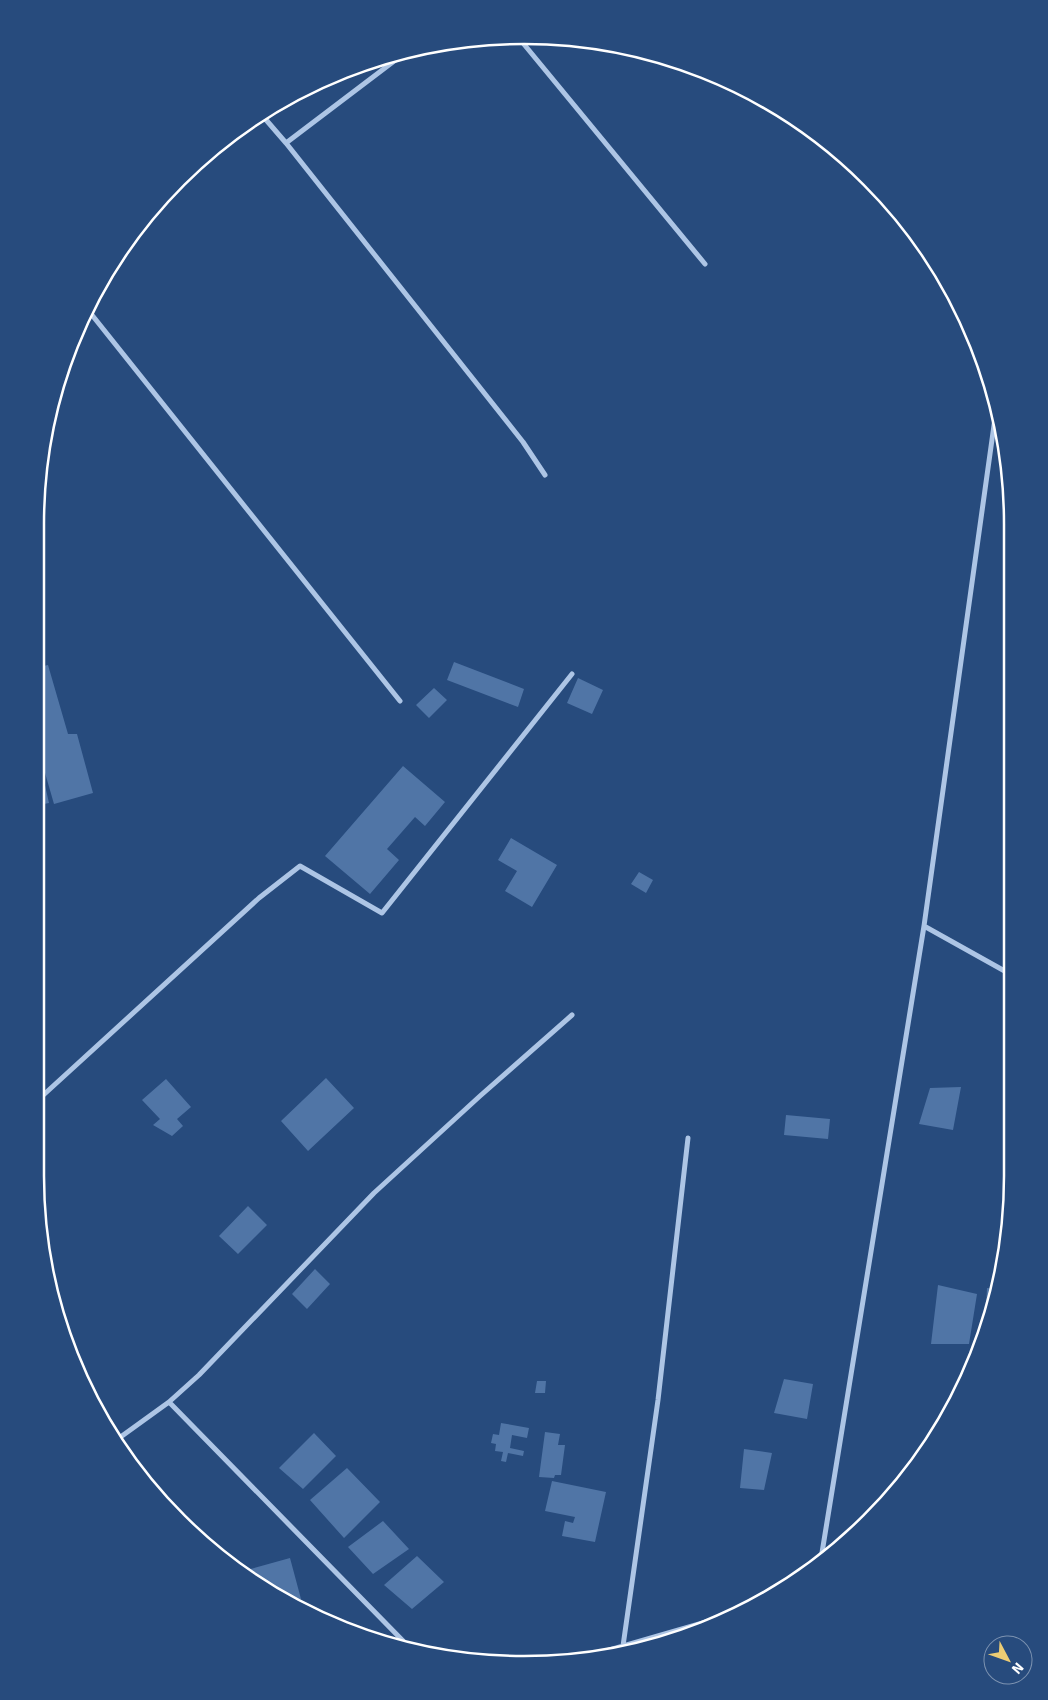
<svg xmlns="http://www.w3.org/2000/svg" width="1048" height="1700" font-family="Signika,sans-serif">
<rect width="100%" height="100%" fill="#274b7d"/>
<!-- building -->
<path fill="#5075a6" d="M454 662 524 689 518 707 447 680Z
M48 665 68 734H77L93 793 54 804 39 752V667Z
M578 678 603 690 592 714 567 703Z
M434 688 447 700 429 718 416 705Z
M403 766 445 802 425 826 415 817 387 849 399 860 370 894 325 856Z
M44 781 49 803 39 805V782Z
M511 838 557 865 532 907 505 891 517 871 498 860Z
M639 872 653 880 646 893 631 884Z
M326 1078 354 1108 308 1151 281 1121Z
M166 1079 191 1107 177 1119 183 1126 172 1136 153 1125 160 1119 142 1100Z
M961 1087 953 1130 919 1124 930 1088Z
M786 1115 830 1119 828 1139 784 1135Z
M248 1206 267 1225 238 1254 219 1236Z
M315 1269 330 1284 307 1309 292 1294Z
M938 1285 977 1294 969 1344H931Z
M987 1288 996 1289 990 1309H986Z
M784 1379 813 1384 807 1419 774 1413Z
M537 1381H546L545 1393H535Z
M501 1423 529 1428 527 1438 512 1435 510 1448 524 1451 523 1456 508 1453 506 1462 501 1461 503 1452 495 1451 496 1444 491 1443 493 1434 499 1435Z
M545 1432 560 1434 558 1445H565L561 1475H555L554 1478 539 1477Z
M314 1433 336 1456 303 1489 279 1468Z
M744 1449 772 1453 764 1490 740 1488Z
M347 1468 380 1502 344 1538 310 1500Z
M552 1481 606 1492 595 1542 562 1536 565 1521 573 1523 575 1517 545 1511Z
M383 1521 409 1549 373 1574 348 1547Z
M417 1556 444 1582 412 1609 384 1585Z
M290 1558 301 1599 289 1603 240 1572Z"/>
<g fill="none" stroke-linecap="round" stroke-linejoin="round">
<!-- minor -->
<path stroke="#adc5e5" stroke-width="5" d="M518 37 705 264
M261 114 286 143 406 52
M286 143 523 442 545 475
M88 310 400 701
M924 926 1010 974
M39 1099 259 898 300 866 382 913 572 674
M169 1402 408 1646
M115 1441 169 1402 199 1375 374 1193 480 1096 572 1015
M820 1565 924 926 996 411
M623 1646 658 1400 688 1138
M568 1662 720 1618 728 1619"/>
</g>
<!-- crop -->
<path d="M0 0H1048V1700H0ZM524 44H524A480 480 0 0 1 1004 524V1176A480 480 0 0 1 524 1656H524A480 480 0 0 1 44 1176V524A480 480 0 0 1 524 44Z" fill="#274b7d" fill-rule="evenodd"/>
<path fill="none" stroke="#fff" stroke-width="2.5" d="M524 44H524A480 480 0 0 1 1004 524V1176A480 480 0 0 1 524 1656H524A480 480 0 0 1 44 1176V524A480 480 0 0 1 524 44Z"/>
<!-- north arrow -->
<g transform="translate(1008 1660) rotate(131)"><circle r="24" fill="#274b7d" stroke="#7d93b1"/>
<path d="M0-4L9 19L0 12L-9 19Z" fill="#eccc74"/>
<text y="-8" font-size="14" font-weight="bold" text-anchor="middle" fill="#ffffff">N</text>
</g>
</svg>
